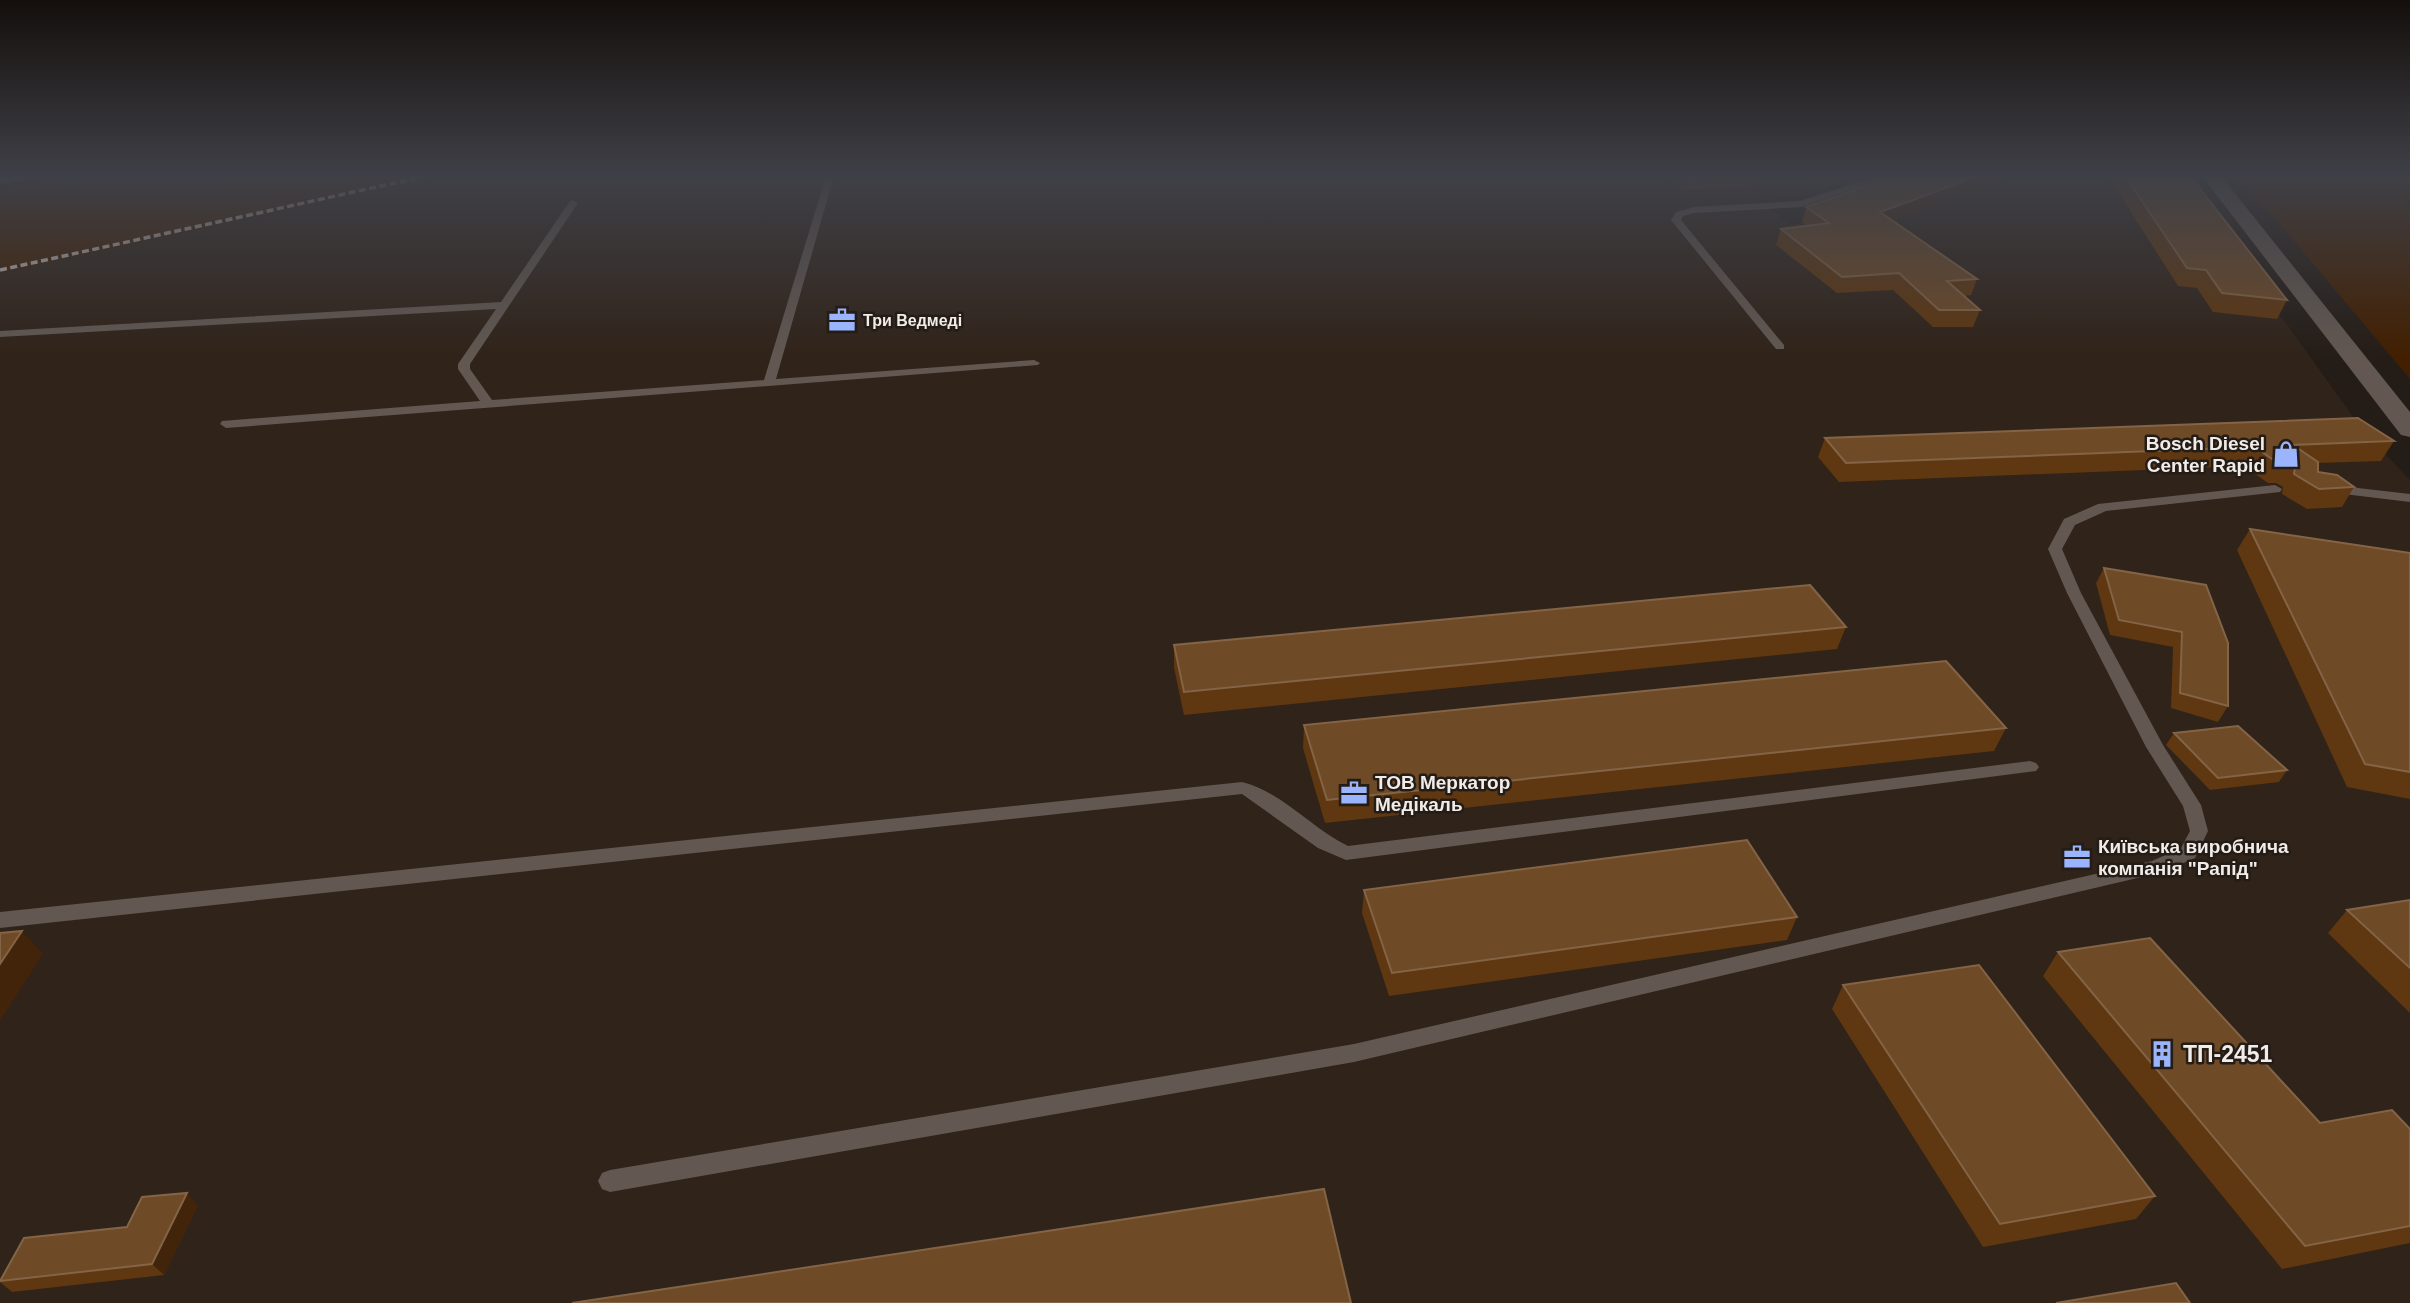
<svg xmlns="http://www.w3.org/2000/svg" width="2410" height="1303" font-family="Arial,sans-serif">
<rect width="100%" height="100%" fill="#241c16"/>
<!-- built -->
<path fill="#302319" d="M71 176H256L39 192 54 178Z
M439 176H1825L1840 183 1790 197 1758 200 1791 225 1969 176H2170L2291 330 2362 429 2410 480V1303H0V273Z"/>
<!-- green -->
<path fill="#421f00" d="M256 176H439L0 273V189L54 178 40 191Z
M2235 176H2410V379L2283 228Z"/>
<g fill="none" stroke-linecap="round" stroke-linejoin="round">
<!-- service -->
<path fill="#625851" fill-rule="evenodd" d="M22 176H50L0 184V178Z
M826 176H834L776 379 1034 360 1040 363 1038 365 226 428 220 424 222 421 480 401 458 369V364L496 309 0 337V331L501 302 570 201 573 200 578 203 470 364V369L492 400 764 380Z
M1878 176H1891L1801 207 1694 213 1683 216 1681 220 1784 345V349H1776L1671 220 1676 212 1694 207 1800 201Z
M2275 485 2282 489 2280 492 2106 511 2075 525 2062 549 2081 593 2163 745 2201 805 2208 831 2195 858 2163 872 1354 1062 610 1192 602 1189 598 1181 602 1173 610 1170 1354 1044 2152 861 2181 848 2190 831 2183 806 2146 747 2067 593 2048 549 2064 519 2098 504Z
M2332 485 2410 494V502L2327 492 2325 489Z
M2030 761 2036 763 2039 767 2036 771 1346 860 1318 848 1242 794 0 928V912L1242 782C1282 792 1311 828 1348 846Z"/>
<!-- minor -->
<path fill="#625851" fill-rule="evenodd" d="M2202 176H2221L2410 412V437L2401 435Z"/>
<!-- rail -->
<path stroke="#c5beba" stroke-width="3.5" stroke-dasharray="7 3.5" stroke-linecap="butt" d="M0 179 29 176
M0 270 426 176"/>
</g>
<!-- wall -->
<path fill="#5f3710" d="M1665 176H1755L1752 186 1683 190Z
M1894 176H2005L2003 180 1893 221 1977 279 1971 295 1964 296 1980 310 1973 327H1933L1893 290 1837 293 1776 245 1781 229 1807 226 1802 222 1806 207Z
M2108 176H2190L2287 300 2277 319 2213 312 2197 288 2178 286Z
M1825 438 2394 441 2381 461 2318 463V472L2354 487 2342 507 2307 509 2282 494 2283 487 2276 483H2268L2244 466 1839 482 1818 457Z
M2250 529 2410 553V799L2347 787 2237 550Z
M2104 568 2206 585 2228 706 2218 722 2171 708 2173 647 2110 635 2096 583Z
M1846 627 1837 649 1184 715 1174 668V645Z
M1304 725 2006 728 1994 751 1325 823 1303 748Z
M2174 733 2287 770 2279 782 2210 790 2166 745Z
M1364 890 1797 917 1787 940 1389 996 1362 913Z
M2410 900V1013L2328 933 2347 910Z
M2058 952 2320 1123 2410 1129V1243L2282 1269 2043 976Z
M1843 985 2155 1196 2136 1219 1983 1247 1832 1009Z
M198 1205 164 1275 12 1292 0 1282V1279L127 1227Z"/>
<!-- shaded-wall -->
<path fill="#412409" d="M1979 176H2005L2003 180 1875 228 1880 212Z
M22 931 43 954 0 1021V964Z
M187 1193 198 1205 164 1275 152 1264Z"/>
<!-- building -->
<path fill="#6f4a27" stroke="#836446" stroke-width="2" d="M1683 176H1713L1686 178Z
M1894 176H1979L1880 212 1977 279 1947 281 1980 310H1939L1899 273 1842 277 1781 229 1829 223 1806 207Z
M2125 176H2190L2287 300 2222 293 2206 270 2187 268Z
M2358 418 2394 441 2293 445 2318 462V472L2337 475 2354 487 2319 489 2294 474 2295 467 2288 463 2279 464 2255 447 1846 463 1825 438Z
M2250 529 2410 553V772L2365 764Z
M2104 568 2206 585 2228 643V706L2180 693 2182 632 2119 620Z
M1810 585 1846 627 1184 692 1174 645Z
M1946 661 2006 728 1327 800 1304 725Z
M2238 726 2287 770 2218 778 2174 733Z
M1747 840 1797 917 1392 973 1364 890Z
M2410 900V968L2347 910Z
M22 931 0 964V933Z
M2150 938 2320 1123 2392 1110 2410 1129V1226L2305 1246 2058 952Z
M1979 965 2155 1196 2000 1224 1843 985Z
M1324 1189 1351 1303H572Z
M187 1193 152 1264 0 1281 24 1238 127 1227 142 1197Z
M2176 1283 2190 1303H2056Z"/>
<!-- sky -->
<linearGradient id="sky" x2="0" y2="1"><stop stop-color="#140f0c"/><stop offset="0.49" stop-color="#3f4047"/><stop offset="1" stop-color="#3f4047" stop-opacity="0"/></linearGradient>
<rect width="2410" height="358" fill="url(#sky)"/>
<!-- icons -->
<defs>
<symbol id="office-bare" viewBox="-9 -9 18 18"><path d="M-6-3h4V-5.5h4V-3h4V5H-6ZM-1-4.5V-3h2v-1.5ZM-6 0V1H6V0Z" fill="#9ab5fd" stroke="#241c16" stroke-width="2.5" paint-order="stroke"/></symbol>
<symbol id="shop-bare" viewBox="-9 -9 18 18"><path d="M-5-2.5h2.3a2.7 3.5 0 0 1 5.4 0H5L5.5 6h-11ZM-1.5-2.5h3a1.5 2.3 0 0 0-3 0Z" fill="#9ab5fd" stroke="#241c16" stroke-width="2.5" paint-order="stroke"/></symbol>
<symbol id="building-bare" viewBox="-9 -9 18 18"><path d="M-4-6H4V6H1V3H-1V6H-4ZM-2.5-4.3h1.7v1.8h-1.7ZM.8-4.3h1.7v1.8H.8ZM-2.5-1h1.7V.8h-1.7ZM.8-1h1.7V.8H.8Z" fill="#9ab5fd" stroke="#241c16" stroke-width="2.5" paint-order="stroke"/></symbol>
</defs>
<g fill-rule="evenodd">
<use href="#office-bare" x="823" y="301" width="38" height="38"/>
<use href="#shop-bare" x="2267" y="435" width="38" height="38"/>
<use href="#office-bare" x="1335" y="774" width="38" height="38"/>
<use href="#office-bare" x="2058" y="838" width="38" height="38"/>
<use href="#building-bare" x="2143" y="1035" width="38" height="38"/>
</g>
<g text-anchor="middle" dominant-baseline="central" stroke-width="5" stroke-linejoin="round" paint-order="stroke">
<!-- far-poi labels -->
<g font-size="16" font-weight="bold" fill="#f2ece8" stroke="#241c16" text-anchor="start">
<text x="863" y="320">Три Ведмеді</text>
</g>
<!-- poi labels -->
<g font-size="19" font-weight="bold" fill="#f2ece8" stroke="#241c16" text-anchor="start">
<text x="2265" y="443" text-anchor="end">Bosch Diesel<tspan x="2265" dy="22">Center Rapid</tspan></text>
<text x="1375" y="782">ТОВ Меркатор<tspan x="1375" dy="22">Медікаль</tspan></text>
<text x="2098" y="846">Київська виробнича<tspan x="2098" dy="22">компанія "Рапід"</tspan></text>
</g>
<!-- near-poi labels -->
<g font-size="23" font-weight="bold" fill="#f2ece8" stroke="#241c16" text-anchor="start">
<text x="2183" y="1054">ТП-2451</text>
</g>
</g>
</svg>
